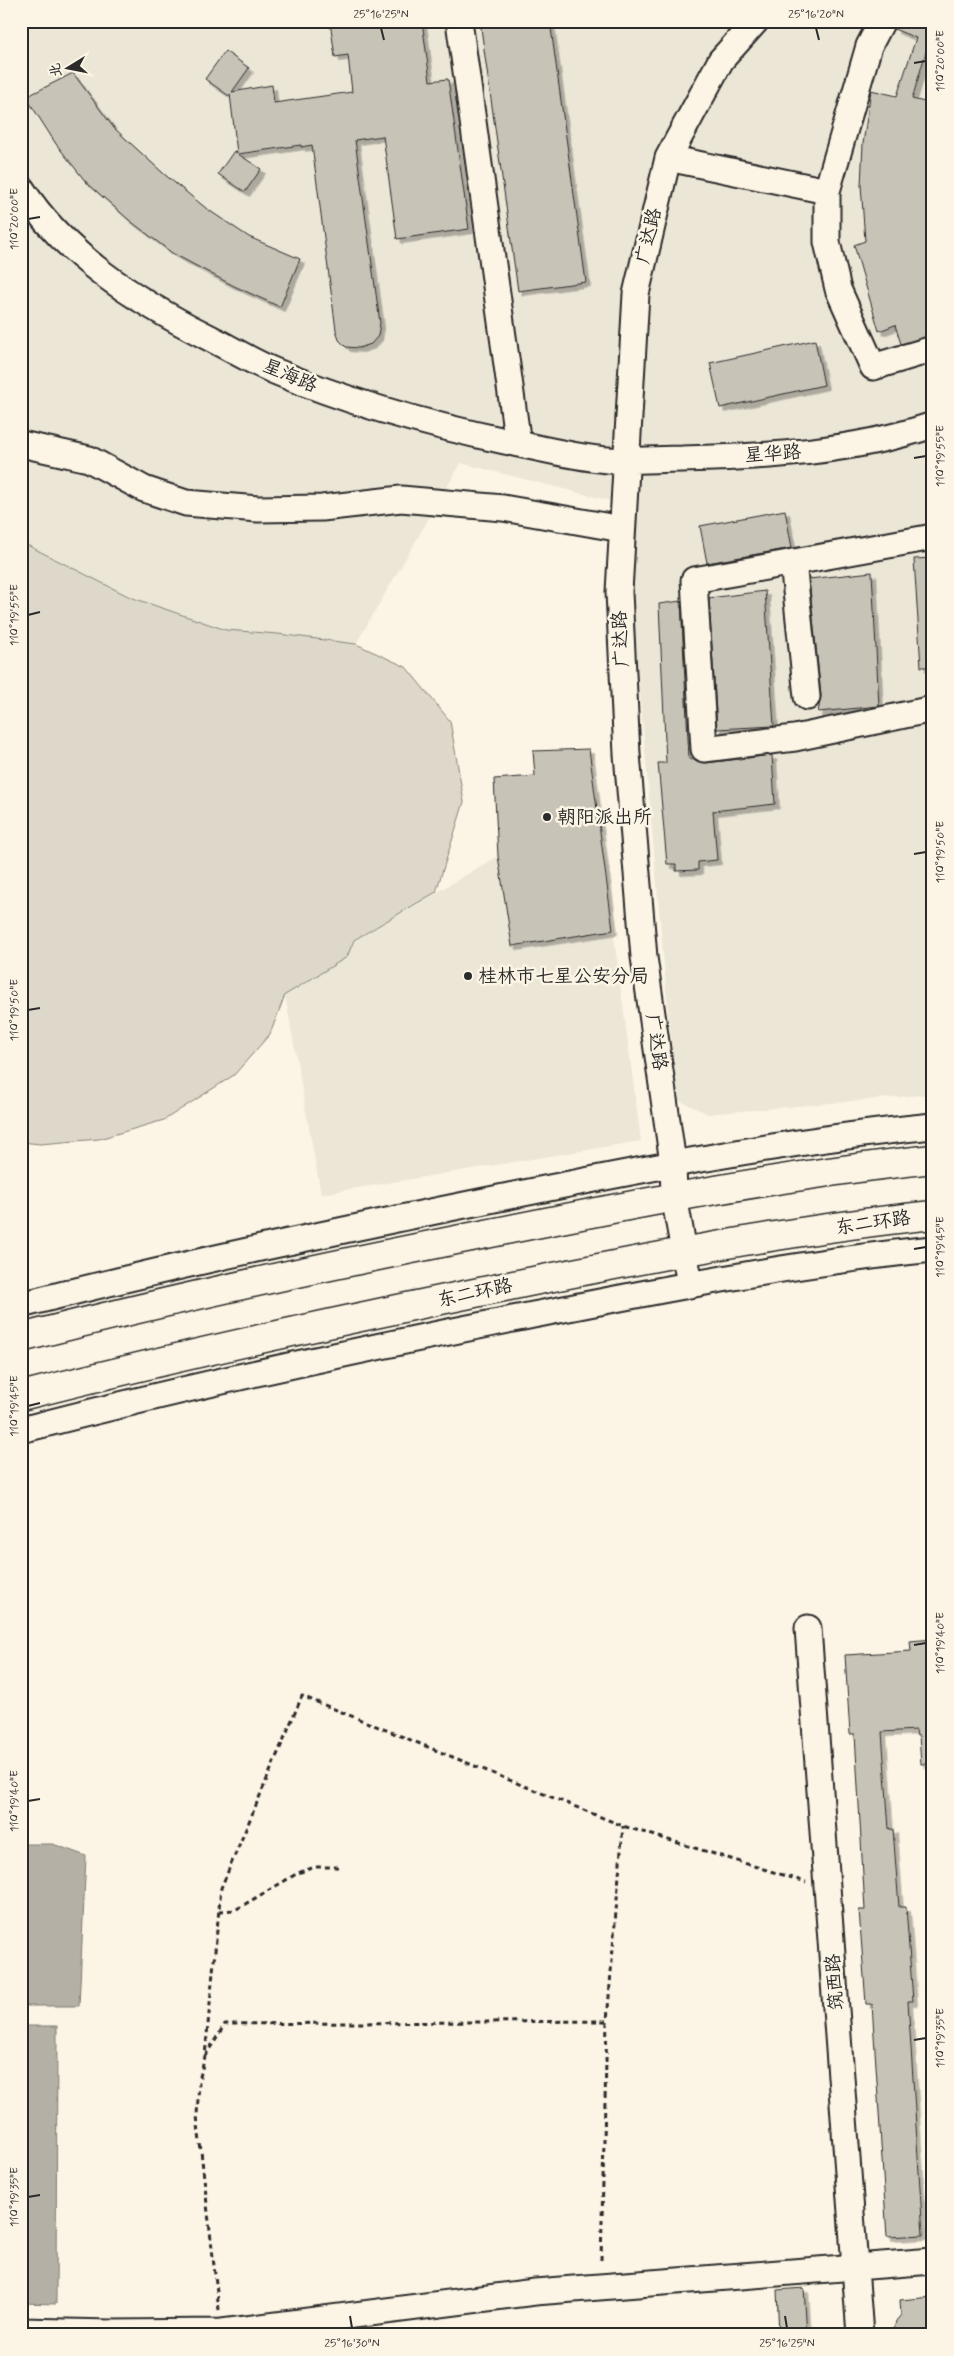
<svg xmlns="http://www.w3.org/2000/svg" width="954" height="2356" font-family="Mynerve,'LXGW WenKai TC',sans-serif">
<defs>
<filter id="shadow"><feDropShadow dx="4.5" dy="4.5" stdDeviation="0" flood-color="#0004"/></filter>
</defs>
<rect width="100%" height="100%" fill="#fcf5e5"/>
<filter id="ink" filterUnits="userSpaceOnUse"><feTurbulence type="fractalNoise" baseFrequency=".02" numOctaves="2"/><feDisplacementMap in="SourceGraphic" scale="10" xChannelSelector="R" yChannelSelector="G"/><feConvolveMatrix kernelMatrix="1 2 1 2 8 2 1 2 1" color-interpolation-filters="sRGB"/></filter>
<g filter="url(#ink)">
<!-- built -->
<path fill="#ece6d7" d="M21 21H933V1094L708 1114 676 1099 623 504 461 463 356 644 278 634 226 630 130 597 21 542Z
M589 749 641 1141 321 1194 285 995 347 957 354 941 498 856 494 779 535 776 533 751Z"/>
<!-- green -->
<path fill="#ded8ca" stroke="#84827a" d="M21 542 130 597 226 630 278 634 356 644 406 667 450 721 464 802 436 892 354 940 347 957 285 995 270 1034 234 1075 164 1120 99 1139 40 1144 21 1142Z"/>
<!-- water -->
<path fill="#b4b0a5" stroke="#7d7b74" d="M21 1844H53L86 1856 79 2006H21L24 1960 21 1959Z
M21 2026H57L56 2304 21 2303Z"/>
<!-- building -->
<path fill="#c8c3b7" stroke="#2b2b2b" filter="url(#shadow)" d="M330 21H422L430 81 448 79 469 229 397 239 383 136 355 140 380 323 378 336 371 344 359 348 346 347 339 340 336 330 312 145 301 147V145L238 154 261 169 245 192 218 174 234 151 237 153 230 94 229 96 205 79 225 51 249 68 232 92 272 85 274 103 352 92 348 55 335 57Z
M480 21H550L586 282 518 291Z
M896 21H933V44L929 42 912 99 933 104V335L901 344 895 325 879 331 854 245 865 241 861 185 863 144 871 90 897 96 916 38 894 29Z
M73 73 114 128 164 174 207 209 249 237 300 259 280 307 234 286 172 253 129 220 86 182 56 144 26 97Z
M815 340 824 385 720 408 710 363Z
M785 510 792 548 707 563 700 526Z
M933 558V667H921L914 559Z
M872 572 879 706 818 712 821 696 809 579Z
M765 591 774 726 717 729 709 598Z
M681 601 689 759 706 763 772 755 775 804 713 811 717 860 698 862V870L676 871V864H667L658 763H666L659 604Z
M589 749 613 930 512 946 498 856 494 779 535 776 533 751Z
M933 1639V1764H921L919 1736H917L916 1730 882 1732 889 1829H893L899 1907H906L913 2001H908L923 2235 887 2237 872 2004H866L859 1910H865L855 1734H850L845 1655 911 1651 910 1641Z
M804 2288 807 2335H779L777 2290Z
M933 2297V2335H893L896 2321 901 2315 900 2300Z"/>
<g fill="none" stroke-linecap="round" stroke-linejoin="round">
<defs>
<path id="minor" d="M459 21 518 444
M668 158 827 191 869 46 882 21
M21 188C65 256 135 300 206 336 228 347 249 360 272 370 347 402 425 424 505 441 539 448 573 457 608 460 632 462 658 459 682 459 767 457 852 452 933 425
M827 191V242L838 289 873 367 933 349
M21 444 89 459 144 489 186 503 258 509 322 508 401 499 503 508 622 529
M933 537 694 580 704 749 795 738 933 709
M793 562 807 697
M690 1284 674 1196 673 1163 644 957 627 754 619 592 636 294 668 158 721 60 756 21
M21 1305C183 1263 346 1229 509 1196 649 1168 790 1140 933 1126
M21 1430C186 1387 351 1351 518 1318 655 1291 793 1263 933 1249
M808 1628 860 2335
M21 2331 111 2333 222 2332 535 2292 933 2261"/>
<path id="major" d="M21 1338C175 1298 330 1265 486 1234 634 1204 782 1175 933 1159
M21 1396C181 1355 342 1320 504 1287 646 1258 788 1230 933 1215"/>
</defs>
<!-- minor casing -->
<use href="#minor" stroke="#2b2b2b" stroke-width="29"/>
<!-- major casing -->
<use href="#major" stroke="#2b2b2b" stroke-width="31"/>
<!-- path -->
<path stroke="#2b2b2b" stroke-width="3" stroke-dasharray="5 4" stroke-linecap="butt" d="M219 1911 235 1910 298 1873 315 1867H338
M205 2056 225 2024 607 2021
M601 2260 607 2021 623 1826
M219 2310 197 2116 199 2081 205 2056 221 1888 302 1696 623 1826 806 1882"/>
<!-- minor -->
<use href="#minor" stroke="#fcf5e5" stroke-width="25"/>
<!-- major -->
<use href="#major" stroke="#fcf5e5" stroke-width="28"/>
</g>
</g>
<!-- ticks -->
<path fill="none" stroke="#2b2b2b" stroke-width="2" d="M381 28 384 40M816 28 819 40M914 63 926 61M28 219 40 217M914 458 926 456M28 615 40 612M914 854 926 852M28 1010 40 1008M914 1249 926 1247M28 1406 40 1403M914 1645 926 1643M28 1801 40 1799M914 2040 926 2038M28 2197 40 2195M350 2316 352 2328M785 2316 787 2328"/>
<!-- markers -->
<g fill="#2b2b2b" stroke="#fcf5e5" stroke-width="2">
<circle cx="547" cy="817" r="5"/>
<circle cx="468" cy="976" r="5"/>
</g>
<g text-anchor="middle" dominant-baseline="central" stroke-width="5" stroke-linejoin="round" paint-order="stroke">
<!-- street labels -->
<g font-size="19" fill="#2b2b2b" stroke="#fcf5e5">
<text transform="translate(649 236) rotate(-77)">广达路</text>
<text transform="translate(290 376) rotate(23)">星海路</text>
<text transform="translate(773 454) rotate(-4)">星华路</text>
<text transform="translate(621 639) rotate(-93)">广达路</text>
<text transform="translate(656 1042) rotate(82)">广达路</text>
<text transform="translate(873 1223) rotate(-8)">东二环路</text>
<text transform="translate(475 1293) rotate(-12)">东二环路</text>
<text transform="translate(835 1982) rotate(-94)">筑西路</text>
</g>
<!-- poi labels -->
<g font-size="19" fill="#2b2b2b" stroke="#fcf5e5" text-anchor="start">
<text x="557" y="817">朝阳派出所</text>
<text x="478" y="976">桂林市七星公安分局</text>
</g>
</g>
<!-- margin -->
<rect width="954" height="2356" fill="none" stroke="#fcf5e5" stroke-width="55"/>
<!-- north arrow -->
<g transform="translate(68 68) rotate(260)" stroke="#fcf5e5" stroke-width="4" paint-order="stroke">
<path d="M0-4L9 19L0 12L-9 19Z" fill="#2b2b2b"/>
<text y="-8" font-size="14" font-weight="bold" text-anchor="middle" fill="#2b2b2b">北</text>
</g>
<rect x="28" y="28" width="898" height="2300" fill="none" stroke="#2b2b2b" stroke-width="2"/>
<g font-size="12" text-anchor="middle" fill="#2b2b2b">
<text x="381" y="18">25°16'25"N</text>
<text x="816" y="18">25°16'20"N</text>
<text transform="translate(940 61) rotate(-90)" y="4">110°20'00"E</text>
<text transform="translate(14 219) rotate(-90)" y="4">110°20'00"E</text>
<text transform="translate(940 456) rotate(-90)" y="4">110°19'55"E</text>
<text transform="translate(14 615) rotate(-90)" y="4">110°19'55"E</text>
<text transform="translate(940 852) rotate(-90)" y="4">110°19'50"E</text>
<text transform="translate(14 1010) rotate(-90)" y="4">110°19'50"E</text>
<text transform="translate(940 1247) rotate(-90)" y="4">110°19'45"E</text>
<text transform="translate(14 1406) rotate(-90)" y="4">110°19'45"E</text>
<text transform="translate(940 1643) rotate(-90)" y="4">110°19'40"E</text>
<text transform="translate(14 1801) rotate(-90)" y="4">110°19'40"E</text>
<text transform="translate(940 2038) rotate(-90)" y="4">110°19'35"E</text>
<text transform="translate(14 2197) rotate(-90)" y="4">110°19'35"E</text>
<text x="352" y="2347">25°16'30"N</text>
<text x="787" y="2347">25°16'25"N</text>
</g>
</svg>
